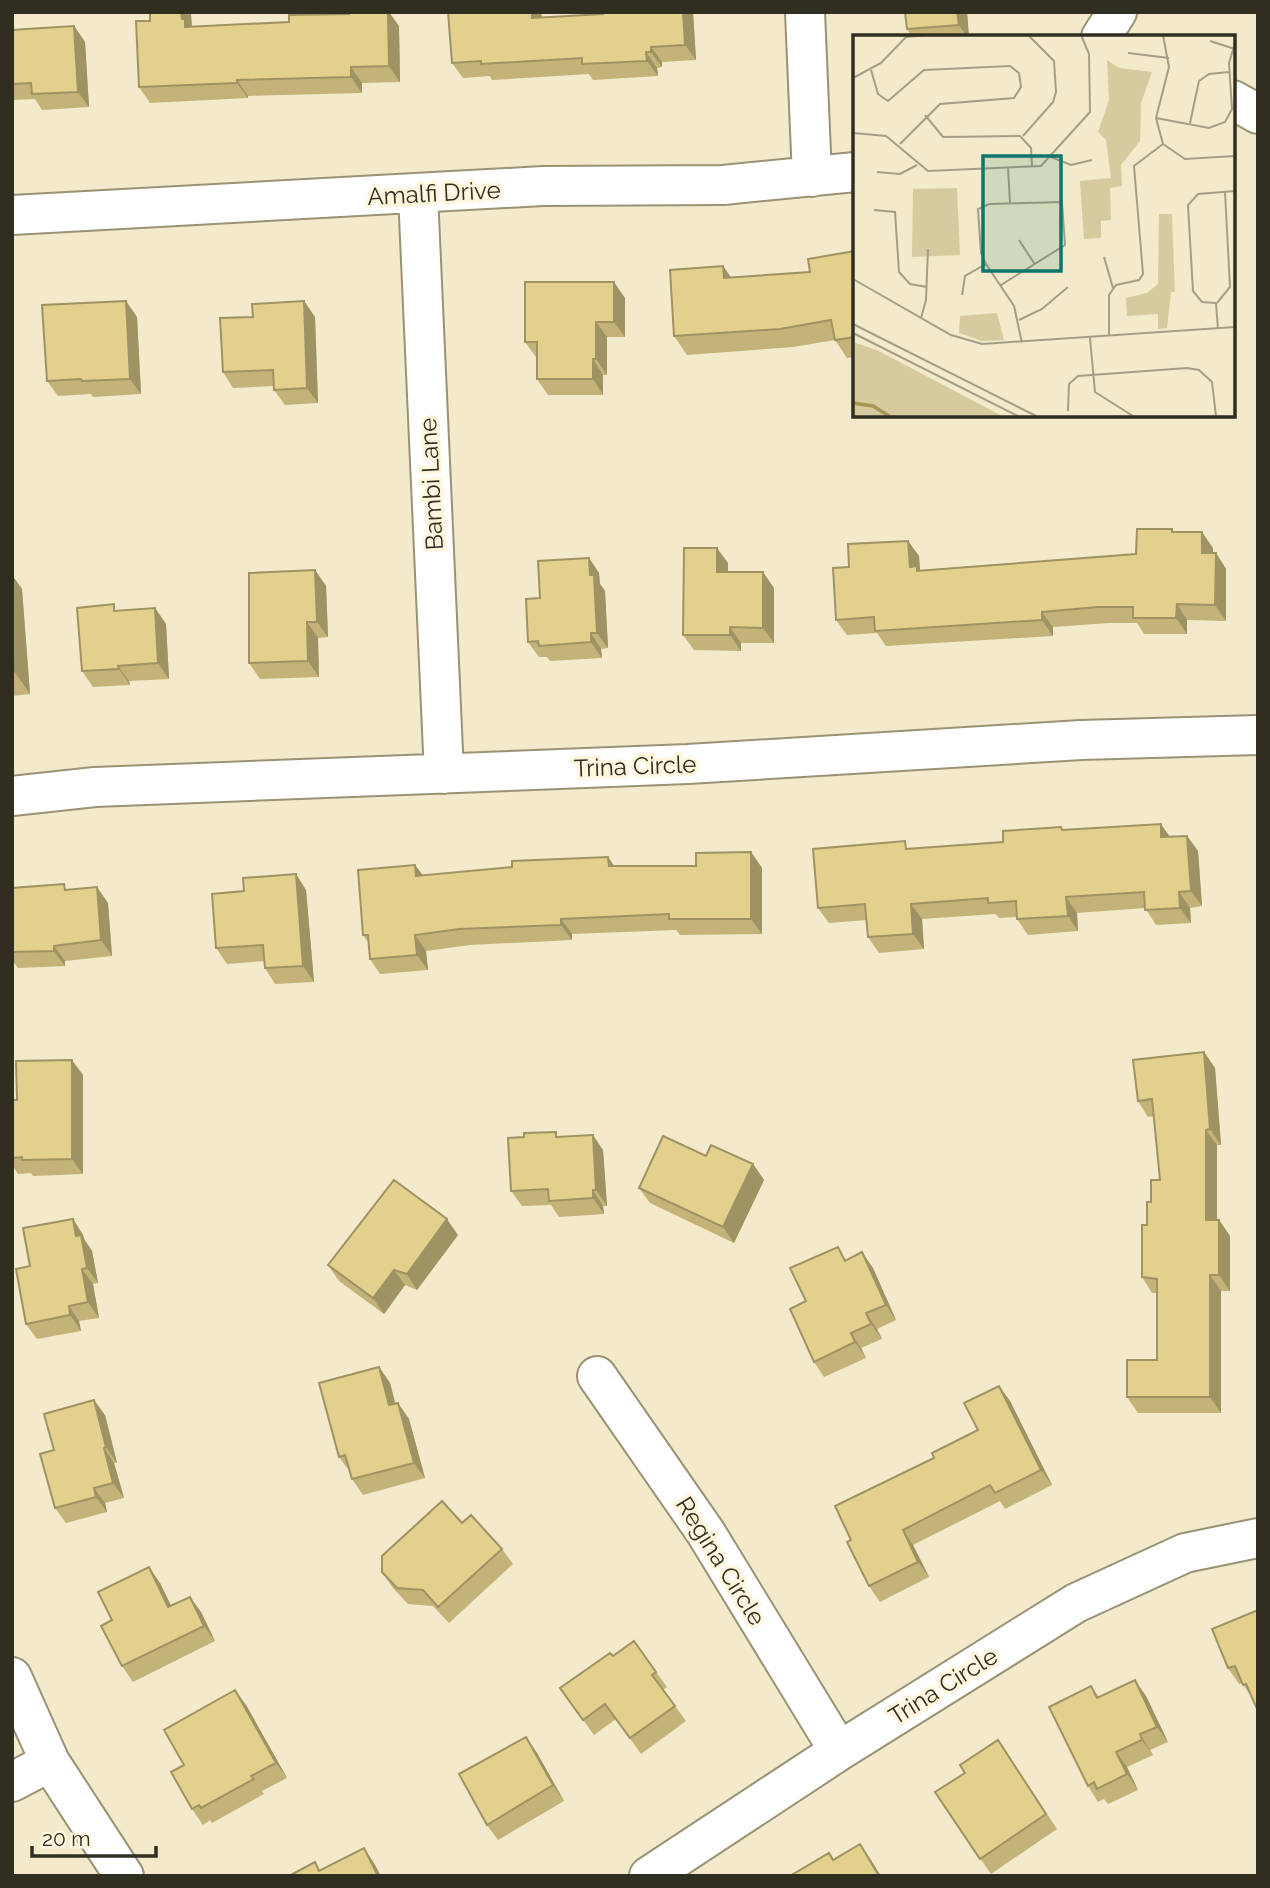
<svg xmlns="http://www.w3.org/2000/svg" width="1270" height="1888" font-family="Raleway,sans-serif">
<rect width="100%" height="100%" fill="#f2eaca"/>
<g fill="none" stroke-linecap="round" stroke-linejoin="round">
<defs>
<path id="street" d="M805 12 812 177
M1101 37 1117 12
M1233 100 1258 114
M418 194 444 774
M12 215 543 186 723 185 855 172
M12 796 95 787 688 764 1081 740 1258 735
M597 1376 706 1533 839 1751
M12 1677 50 1762 124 1876
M12 1782 50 1762
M649 1876 839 1751 1076 1603 1185 1553 1258 1538"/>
</defs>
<!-- street casing -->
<use href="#street" stroke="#9a9274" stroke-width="42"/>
<!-- street -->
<use href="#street" stroke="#fff" stroke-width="38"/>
</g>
<!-- wall -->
<path fill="#c3b379" d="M541 12 542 17 603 14V12H693L696 60 662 62V67L657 68 658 76 593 80 589 74 492 80 490 76 463 78 452 63Z
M905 12H967L969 37H912L907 29Z
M191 14 192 27 399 26 400 82 362 83V93L248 96V98L150 103 139 87 150 21Z
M74 26 85 42 89 107 42 110 35 99 12 100V30Z
M855 251V357L847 358 835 340 793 347 687 355 674 336 731 277 810 272Z
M625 298V337H607V375H603V395H548L537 379V357H536L525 342Z
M304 301 315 317 318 403 285 405 274 390V386L233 388 223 372 253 317Z
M137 317 141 394 93 397 91 394 58 396 47 381Z
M1175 532 1213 548V553H1216L1226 569V621L1187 620V634H1144L1137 623H1109L1053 627V636L886 646 877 633 847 635 836 620 908 541 919 556 920 570 1136 554Z
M589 558 599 573 600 584 605 591 608 648 601 649 602 658 550 661 547 657H539L528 642 540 598Z
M728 563V572L774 588V643H741V651L694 650 683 635Z
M315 570 326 586 328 637 318 638 319 677 260 679 249 663Z
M12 575 22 589 30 694 12 696Z
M155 608 166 624 169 679 129 681 130 685 93 687 82 671 119 611Z
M1061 827 1063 830 1169 836H1187L1198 851 1202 906 1190 908 1191 923 1156 925 1145 908 1077 913 1078 931 1028 935 1017 919V917L999 918 996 914 922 919 924 949 879 953 868 937 867 920 829 923 818 908 911 849 1003 842Z
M751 852 762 868V934L680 935 676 930 572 934V940L470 945 426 951 428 970 380 974 370 959 368 942 363 935 415 865 423 875 615 866H696Z
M12 888 68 889 108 903 112 956 65 961V966L18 968 12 960Z
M306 890 314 982 275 984 265 968 264 961 227 964 216 948Z
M1204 1052 1215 1068 1221 1145H1217V1220H1219L1230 1236V1291H1221V1413H1138L1127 1397 1157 1360V1293H1152L1142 1277 1147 1225 1151 1202 1160 1180 1154 1116 1148 1117 1138 1101Z
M83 1075V1174L33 1176 31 1173 18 1174 12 1165V1100H17Z
M559 1137 603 1150 607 1206H603L604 1214 559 1217 551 1205 522 1206 511 1191Z
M706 1156 753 1164 764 1180 734 1243 650 1203 639 1188Z
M73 1219 83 1235 84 1239 92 1251 98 1283 93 1284 99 1318 79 1321 81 1331 37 1339 26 1324 30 1266Z
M458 1235 417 1290 405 1285 384 1314 339 1281 328 1265Z
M847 1260 873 1268 896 1320 877 1329 882 1339 861 1348 866 1358 824 1377 814 1362 806 1301Z
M379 1367 390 1383 395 1404 409 1419 425 1478 363 1495 352 1479 350 1472 339 1457Z
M999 1386 1010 1401 1052 1485 1005 1509 1000 1501 913 1545 929 1577 880 1602 869 1586 851 1540 934 1458 978 1430Z
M105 1415 117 1463H114L124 1498 105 1503 107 1512 66 1523 55 1508 54 1450Z
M462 1523 502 1549 513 1564 449 1623 433 1606 408 1604 393 1588 382 1572Z
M160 1583 171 1606 201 1612 215 1641 133 1682 122 1666 112 1620Z
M1258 1610 1253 1699 1242 1683 1239 1684 1228 1668Z
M634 1641 667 1687 663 1690 686 1721 641 1754 616 1719 594 1735 560 1688 613 1656Z
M1091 1686 1099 1697 1146 1696 1168 1742 1150 1750 1153 1755 1127 1767 1138 1790 1108 1804 1104 1799 1098 1802 1088 1786Z
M246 1705 287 1778 262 1791 264 1794 212 1823 210 1820 203 1825 192 1809 184 1765Z
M526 1737 537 1753 564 1801 498 1840 487 1825Z
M998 1740 1057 1829 991 1874 935 1792 965 1773Z"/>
<!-- shaded-wall -->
<path fill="#9f9263" d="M181 12H190L191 14 192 29 185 27 182 19Z
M388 12H389L399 26 400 82 389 66Z
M532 12H541L543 33 532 18Z
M683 12H693L696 60 685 45Z
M957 12H967L969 37H967L959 25Z
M74 26 85 42 89 107 78 92Z
M651 47 662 62V67L651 52Z
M646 52 657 68 658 76 647 61Z
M351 67 362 83V93L351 77Z
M237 80 248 96V98L237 83Z
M723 266 736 284 724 278Z
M614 282 625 298V337L614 322Z
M126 301 137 317 141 394 130 379Z
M304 301 315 317 318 403 307 388Z
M596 322 607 337V375L596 359Z
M593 359 603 375V395L593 379Z
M1202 532 1213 548V569L1202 553Z
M908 541 919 556 920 571 928 582 910 567Z
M717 548 728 563V587L717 572Z
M1216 553 1226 569V621L1215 605Z
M589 558 599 573 600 584 605 591 608 648 597 633 590 575Z
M315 570 326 586 328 637 317 622Z
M763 572 774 588V643L763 628Z
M12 575 22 589 30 694 14 671 12 647Z
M1177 604 1187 620V634L1176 618Z
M155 608 166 624 169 679 158 663Z
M1042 612 1053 627V636L1042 620Z
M307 622 318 638 319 677 308 661Z
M730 627 741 643V651L730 635Z
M591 633 601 649 602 658 591 642Z
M118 666 129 681 130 685 119 669Z
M1161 824 1172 840 1161 837Z
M1187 836 1198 851 1202 906 1191 891Z
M751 852 762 868V934L751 919Z
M608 857 619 873 609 866Z
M415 865 426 880 416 876Z
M296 874 306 890 314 982 303 966Z
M97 887 108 903 112 956 101 940Z
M1179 892 1190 908 1191 923 1180 908Z
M1066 897 1077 913 1078 931 1068 916Z
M911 904 922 919 924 949 913 934Z
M561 919 572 934V940L561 925Z
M415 935 426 951 428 970 417 955Z
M54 946 65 961V966L54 951Z
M1204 1052 1215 1068 1221 1145 1210 1129Z
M72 1060 83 1075V1174L72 1159Z
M1206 1130 1217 1145V1236L1206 1220Z
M593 1135 603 1150 607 1206 596 1190Z
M753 1164 764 1180 734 1243 723 1227Z
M593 1190 603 1206 604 1214 593 1198Z
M73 1219 83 1235 84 1239 92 1251 98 1283 87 1268 76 1236Z
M447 1219 458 1235 417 1290 407 1274Z
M1219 1220 1230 1236V1291L1219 1275Z
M862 1252 873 1268 896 1320 886 1305Z
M82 1269 93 1284 99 1318 88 1302Z
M394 1270 405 1285 384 1314 373 1298Z
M1210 1275 1221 1291V1413L1210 1397Z
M69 1306 79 1321 81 1331 70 1315Z
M866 1313 877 1329 882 1339 871 1324Z
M851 1333 861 1348 866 1358 855 1342Z
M379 1367 390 1383 400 1421 389 1405Z
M999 1386 1010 1401 1052 1485 1041 1470Z
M94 1400 105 1415 117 1463 106 1447Z
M398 1403 409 1419 425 1478 414 1463Z
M104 1448 114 1463 124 1498 113 1483Z
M94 1488 105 1503 107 1512 96 1497Z
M903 1530 913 1545 929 1577 918 1562Z
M149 1567 160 1583 179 1622 168 1607Z
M190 1597 201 1612 215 1641 204 1626Z
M1135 1680 1146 1696 1168 1742 1157 1727Z
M235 1690 246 1705 287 1778 276 1763Z
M1140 1734 1150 1750 1153 1755 1142 1740Z
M526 1737 537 1753 564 1801 553 1785Z
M1116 1752 1127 1767 1138 1790 1127 1774Z
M860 1844 871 1860 881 1876H879Z
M364 1848 374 1863 381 1876H378Z"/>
<!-- building -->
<path fill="#e3d08d" stroke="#9f9263" stroke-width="2" d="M150 12H181L182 19H185V27L289 22V15L349 14V12H388L389 66 351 67V77L237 80V83L139 87 136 21H150Z
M448 12H532V18L603 14V12H683L685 45 651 47V52H646L647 61 582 64V58L481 64V61L452 63Z
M905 12H957L959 25 907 29Z
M74 26 78 92 32 94 31 83 12 84V30Z
M855 251V337L835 340 831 320 780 329 674 336 670 270 723 266 724 278 810 272 808 259Z
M525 282H614V322H596V359H593V379H537V342H525Z
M126 301 130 379 82 381 81 379 47 381 42 305Z
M304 301 307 388 274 390 273 370 223 372 220 318 253 317 252 304Z
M1137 529H1172V532H1202V553H1216L1215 605 1177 604 1176 618H1133V607H1098L1042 612V620L875 631 874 617 836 620 833 568 849 567 848 544 908 541 910 567 917 566V571L1136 554Z
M684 548H717V572H763V628L730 627V635H683Z
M589 558 590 575H594L597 633H591V642L539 646 538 641 528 642 526 599 540 598 538 561Z
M315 570 317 622H307L308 661 249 663V573Z
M114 604V611L155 608 158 663 118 666 119 669 82 671 77 608Z
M12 647 14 671 12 672Z
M1161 824V837L1187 836 1191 891 1179 892 1180 908 1145 910 1144 892 1066 897 1068 916 1017 919 1016 901 988 903V898L911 904 913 934 868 937 865 904 818 908 813 849 905 841 906 849 1003 842V831L1061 827 1062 830Z
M751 852V919H669V914L561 919V925L459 929 415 935 417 955 370 959 368 935H363L358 870 415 865 416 876 512 867V861L608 857 609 866H696V853Z
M296 874 303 966 265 968 263 945 216 948 212 894 244 891 243 878Z
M64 884 65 890 97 887 101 940 54 946V951L12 952V888Z
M1204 1052 1210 1129 1206 1130V1220H1219V1275H1210V1397H1127V1360H1157V1279L1142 1277V1225H1147V1202H1151V1180H1160L1152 1099 1138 1101 1133 1060Z
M72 1060V1159L22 1160V1157L12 1158V1100H17L16 1061Z
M556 1132V1137L593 1135 596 1190H593V1198L549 1201 548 1189 511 1191 508 1138 524 1137V1133Z
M663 1136 706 1156 711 1145 753 1164 723 1227 639 1188Z
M394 1180 447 1219 407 1274 394 1270 373 1298 328 1265Z
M73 1219 76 1236 81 1235 87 1268 82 1269 88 1302 69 1306 70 1315 26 1324 16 1269 30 1266 23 1228Z
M838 1247 845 1261 862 1252 886 1305 866 1313 871 1324 851 1333 855 1342 814 1362 790 1309 806 1301 790 1268Z
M379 1367 389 1405 398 1403 414 1463 352 1479 345 1455 339 1457 319 1383Z
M999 1386 1041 1470 995 1493 990 1485 903 1530 918 1562 869 1586 847 1542 851 1540 835 1506 934 1458 932 1453 978 1430 964 1403Z
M94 1400 106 1447 104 1448 113 1483 94 1488 96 1497 55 1508 40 1454 54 1450 44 1414Z
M442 1501 462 1523 471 1515 502 1549 438 1607 423 1590 397 1588 382 1572V1556Z
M149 1567 168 1607 190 1597 204 1626 122 1666 101 1626 112 1620 98 1592Z
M1258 1610V1711L1246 1684 1243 1685 1235 1666 1228 1668 1212 1629Z
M634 1641 656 1672 652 1675 675 1706 630 1738 605 1704 583 1720 560 1688 610 1653 613 1656Z
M1135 1680 1157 1727 1140 1734 1142 1740 1116 1752 1127 1774 1097 1789 1094 1782 1088 1786 1049 1707 1091 1686 1097 1698Z
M235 1690 276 1763 251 1776 254 1779 201 1808 199 1805 192 1809 171 1772 184 1765 164 1730Z
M526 1737 553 1785 487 1825 459 1774Z
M998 1740 1046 1814 980 1859 935 1792 965 1773 960 1765Z
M860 1844 879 1876H790L829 1853 833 1860Z
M364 1848 378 1876H289L315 1862 319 1871Z"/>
<g text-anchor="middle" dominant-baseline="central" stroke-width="7" stroke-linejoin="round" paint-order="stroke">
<!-- street labels -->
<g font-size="24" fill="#302d21" stroke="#fef7dd">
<text transform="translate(434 193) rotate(-3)">Amalfi Drive</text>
<text transform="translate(431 484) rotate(-93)">Bambi Lane</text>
<text transform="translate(635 766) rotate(-2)">Trina Circle</text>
<text transform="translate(721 1561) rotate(58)">Regina Circle</text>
<text transform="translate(943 1686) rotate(-32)">Trina Circle</text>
</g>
</g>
<!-- overview -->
<g transform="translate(853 35)">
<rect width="382" height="382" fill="#f2eaca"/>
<path d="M254 25 266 33 299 37 288 68 287 106 268 130 269 151 257 153 258 185 248 186V203L231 204 227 146 258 143 253 105 245 97 256 65ZM104 153 107 220 59 222 60 154ZM306 179H319L322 257H318L314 293 305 294V279L274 281 273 263 294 258 305 249ZM144 278 151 305 129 306 106 298 107 281ZM0 307 24 315 149 381H0Z" fill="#d6ca9f"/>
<path fill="none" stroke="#a89654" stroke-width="3.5" d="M0 368 20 371 36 381"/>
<path fill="none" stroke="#a49e86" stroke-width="2" d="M310 0 316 32 303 83 310 109 332 124 382 121M357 6 382 14M275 18 316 23M18 35 25 59 35 66 71 35 157 31 166 38 168 52 161 63 87 69 47 109M0 43 28 28 53 2 75 0M72 80 90 102 167 101 178 113 179 131M303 83 356 93 372 87 379 74 376 28 382 8M337 88 346 46 356 39 376 37M0 98 33 101 75 136 188 131 237 77 236 19 228 0M170 101 200 67 203 57 201 26 175 0M198 122 218 130 239 125M155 133 157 168M24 137 47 139 64 130M21 175 42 177 46 237 57 249 74 252M166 205 181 228M251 222 260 253M0 244 98 300 129 309 382 292M148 250 212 210 209 167 136 169 125 174 128 218 133 229 161 271 169 308M109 260 112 241 133 229M363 268 349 267 340 256 335 170 345 159 382 156M363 268 365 294M364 268 377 252 372 157M68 283 73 265 75 214M166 285 189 274 215 252M0 289 183 381M0 298 165 381M256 301V260L263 250 286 245 290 239 281 131 310 109M237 303 242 357 280 381M215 376 216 349 225 341 334 333 346 335 359 347 363 381"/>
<path fill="#0f766e" fill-opacity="0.15" stroke="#0f766e" stroke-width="3.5" d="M130 121H208V236H130Z"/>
<rect width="382" height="382" fill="none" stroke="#302d21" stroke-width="3.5"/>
</g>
<!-- border -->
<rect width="1270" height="1888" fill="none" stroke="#302d21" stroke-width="28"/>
<!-- scale -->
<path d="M32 1846v10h124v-10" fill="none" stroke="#302d21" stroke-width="3.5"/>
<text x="42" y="1846" font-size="21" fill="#302d21" stroke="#fef7dd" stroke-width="5" paint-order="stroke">20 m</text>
</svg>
